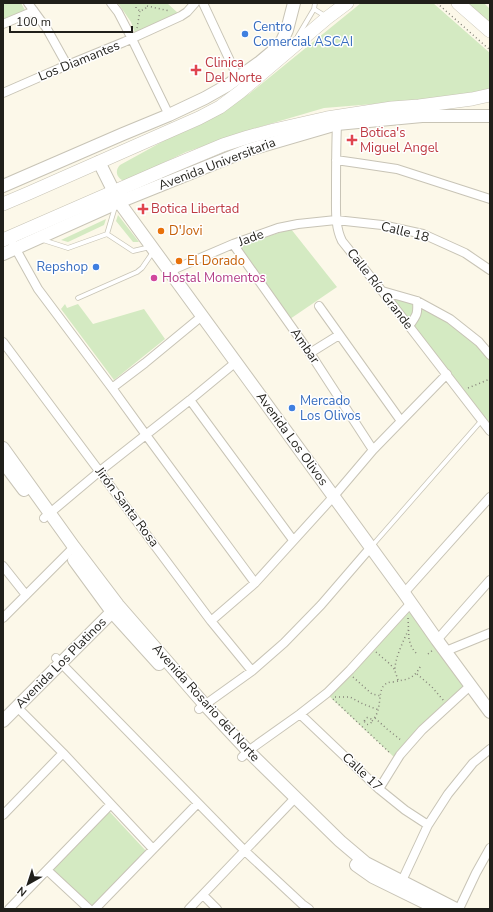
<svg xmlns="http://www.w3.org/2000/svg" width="493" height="912" font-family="'Nunito Sans',sans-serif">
<rect width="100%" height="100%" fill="#fcf8e9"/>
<!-- green -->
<path fill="#d4eac2" d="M3 3H21L25 10 3 19Z
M118 3H167L179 14 135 33 131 22Z
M361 3H433L490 53V90L423 100 324 108 256 128 186 152 125 181C117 179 114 171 120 165L249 94Z
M468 3H484L490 9V23Z
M118 215 139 242H133L116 221Z
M106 219 104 225 68 242 61 240Z
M291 229 337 287 290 319 238 246Z
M390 297 420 305 450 322 479 347 490 361V426Z
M65 304 67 308 78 304 93 324 144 309 165 339 114 380 61 309Z
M412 612 464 687 437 710 414 734 395 758 329 696 405 613Z
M108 810 146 851 93 906 52 870Z"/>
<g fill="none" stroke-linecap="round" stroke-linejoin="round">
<defs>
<path id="lane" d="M314 9 325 16
M298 36 314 9 315 3
M107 234 115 207
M43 240 68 248 107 234 133 251 150 247
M78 298 137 272 142 268 153 252
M371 547 482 420"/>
<path id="street" d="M28 3 47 29 67 65
M111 3 118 12 132 39 169 115
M203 3 238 78
M3 24 34 11
M3 93 58 69 124 42 181 16 187 12 195 3
M337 124C336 147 336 171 336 195 336 210 335 227 342 241L382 291 490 431
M336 160 357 163 397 169 490 199
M13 244 38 289 112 388 146 435 255 583
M233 244 310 353 373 450
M170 271 233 244 278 228 298 224 336 220 382 225 423 234 465 253 490 270
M382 291 417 301 450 319 479 342 490 355
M319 306 401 421
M409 326C417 315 418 314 417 301
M3 342 211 621 252 671
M310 353 339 335
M112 388 145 363 202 316
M190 400 293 540
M44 518 100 471 190 400 236 362
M3 566 26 595
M404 593 490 497
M3 618 74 547
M211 621 255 583 334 496 373 450 447 374
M437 640 490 580
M446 651 490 633
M56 658 245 851 302 904 309 909
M17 707 63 753 153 849
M199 709 252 671 284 643 321 605 371 547
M300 714 379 789 405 810 428 825
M242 757 248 751 300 714 327 693 350 670 411 603
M379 789 400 755 422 730 471 685
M3 815 63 753
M47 870 89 909
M400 885 428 825 448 794 473 763 490 749
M203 895 217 909
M9 909 111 804
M95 909 198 803
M189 909 296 797
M459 909 476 873 490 848"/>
<path id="secondary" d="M99 162 119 202 404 593 437 640 490 712
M3 186 123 134 169 115 205 98 228 85 260 62 272 52 282 41 287 30 294 3
M3 254 119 202 248 150 337 124 422 116H490
M3 448 74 547 118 605 205 705 248 751 340 841 366 863 456 909
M3 462 24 490
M74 560 112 612 159 664
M3 721 118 606
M356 865 373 877 438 909"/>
<path id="primary" d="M458 3 490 31
M3 204 29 193 199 118 220 107 240 92 327 18 347 3
M3 240 168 168 223 145 248 137 274 130 327 118 392 108 419 106 472 99 490 95"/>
</defs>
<!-- lane casing -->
<use href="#lane" stroke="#c8c4b6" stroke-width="5.5"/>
<!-- street casing -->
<use href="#street" stroke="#c8c4b6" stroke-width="10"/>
<!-- secondary casing -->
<use href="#secondary" stroke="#c8c4b6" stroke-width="14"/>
<!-- primary casing -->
<use href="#primary" stroke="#c8c4b6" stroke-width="14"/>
<!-- path -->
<path stroke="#86847a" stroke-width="1.5" stroke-dasharray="1 3" stroke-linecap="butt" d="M136 3V8L140 11 145 9 147 6
M437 3 490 50
M147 6 170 11
M137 28 140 11
M468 388 490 379
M408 618 409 640 412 648 416 653
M376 652 390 664 395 670
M428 654 433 650
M417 674 432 687 444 701
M353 677 372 694 381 696
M398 680C397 677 396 674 395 671 394 660 404 639 409 629
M335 697H350L363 704 379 710
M333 699 391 754
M364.5 721a3.5 3.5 0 1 1 7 0a3.5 3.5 0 1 1-7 0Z
M375 718 387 729 402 741
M372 721C383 709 377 694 384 685 387 683 389 682 393 682 407 679 414 680 421 665"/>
<!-- lane -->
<use href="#lane" stroke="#fff" stroke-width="4"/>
<!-- street -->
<use href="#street" stroke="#fff" stroke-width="8"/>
<!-- secondary -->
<use href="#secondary" stroke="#fff" stroke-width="12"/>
<!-- primary -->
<use href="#primary" stroke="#fff" stroke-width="13"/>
</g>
<!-- markers -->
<g fill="#3f7fe0" stroke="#fff" stroke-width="1.5">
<circle cx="245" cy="34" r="4"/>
<circle cx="96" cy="267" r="4"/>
<circle cx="292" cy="408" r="4"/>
</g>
<g fill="#e0444e" stroke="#fff" stroke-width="1.5">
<path d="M194 64h4v4h4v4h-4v4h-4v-4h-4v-4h4z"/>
<path d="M350 134h4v4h4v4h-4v4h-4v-4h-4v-4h4z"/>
<path d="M141 203h4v4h4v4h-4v4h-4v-4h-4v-4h4z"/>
</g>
<g fill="#e8710a" stroke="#fff" stroke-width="1.5">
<circle cx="161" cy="231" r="4"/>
<circle cx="179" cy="261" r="4"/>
</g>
<circle fill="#d1479c" stroke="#fff" stroke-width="1.5" cx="154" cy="278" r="4"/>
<g text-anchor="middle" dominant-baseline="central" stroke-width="3" stroke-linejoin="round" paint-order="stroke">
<!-- shop labels -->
<g font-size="13" fill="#366cbe" stroke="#fff" text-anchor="start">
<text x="253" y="27">Centro<tspan x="253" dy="15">Comercial ASCAI</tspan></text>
<text x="88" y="267" text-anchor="end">Repshop</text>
<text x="300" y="401">Mercado<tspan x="300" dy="15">Los Olivos</tspan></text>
</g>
<!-- street labels -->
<g font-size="13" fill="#201f1a" stroke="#fff">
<text transform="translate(79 61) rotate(-22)">Los Diamantes</text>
<text transform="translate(217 164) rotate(-21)">Avenida Universitaria</text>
<text transform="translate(405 232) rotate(14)">Calle 18</text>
<text transform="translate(251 238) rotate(-20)">Jade</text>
<text transform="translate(380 289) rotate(52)">Calle Río Grande</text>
<text transform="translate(305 346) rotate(55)">Ambar</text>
<text transform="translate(292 439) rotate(54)">Avenida Los Olivos</text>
<text transform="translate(127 507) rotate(53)">Jirón Santa Rosa</text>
<text transform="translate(61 663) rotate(-45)">Avenida Los Platinos</text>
<text transform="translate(206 703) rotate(48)">Avenida Rosario del Norte</text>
<text transform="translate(362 772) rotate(43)">Calle 17</text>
</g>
<!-- health labels -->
<g font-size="13" fill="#be3a42" stroke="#fff" text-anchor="start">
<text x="205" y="63">Clinica<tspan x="205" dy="15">Del Norte</tspan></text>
<text x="360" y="133">Botica's<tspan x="360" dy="15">Miguel Angel</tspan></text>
<text x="151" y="209">Botica Libertad</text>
</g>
<!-- food labels -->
<g font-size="13" fill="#c56008" stroke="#fff" text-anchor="start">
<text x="169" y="231">D'Jovi</text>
<text x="187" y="261">El Dorado</text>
</g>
<!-- hotel labels -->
<g font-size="13" fill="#b23c85" stroke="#fff" text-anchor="start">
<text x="162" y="278">Hostal Momentos</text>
</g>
</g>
<!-- border -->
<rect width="493" height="912" fill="none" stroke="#201f1a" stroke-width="8"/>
<!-- north arrow -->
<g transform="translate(28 884) rotate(219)" stroke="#ffffff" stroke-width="3" paint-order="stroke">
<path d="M0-3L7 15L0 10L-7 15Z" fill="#201f1a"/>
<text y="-6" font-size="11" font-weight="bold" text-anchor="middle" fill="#201f1a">N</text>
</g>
<!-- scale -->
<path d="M10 26v6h122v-6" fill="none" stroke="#201f1a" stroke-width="2"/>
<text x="16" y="26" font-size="12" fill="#201f1a" stroke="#ffffff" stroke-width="3" paint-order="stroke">100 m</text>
</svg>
